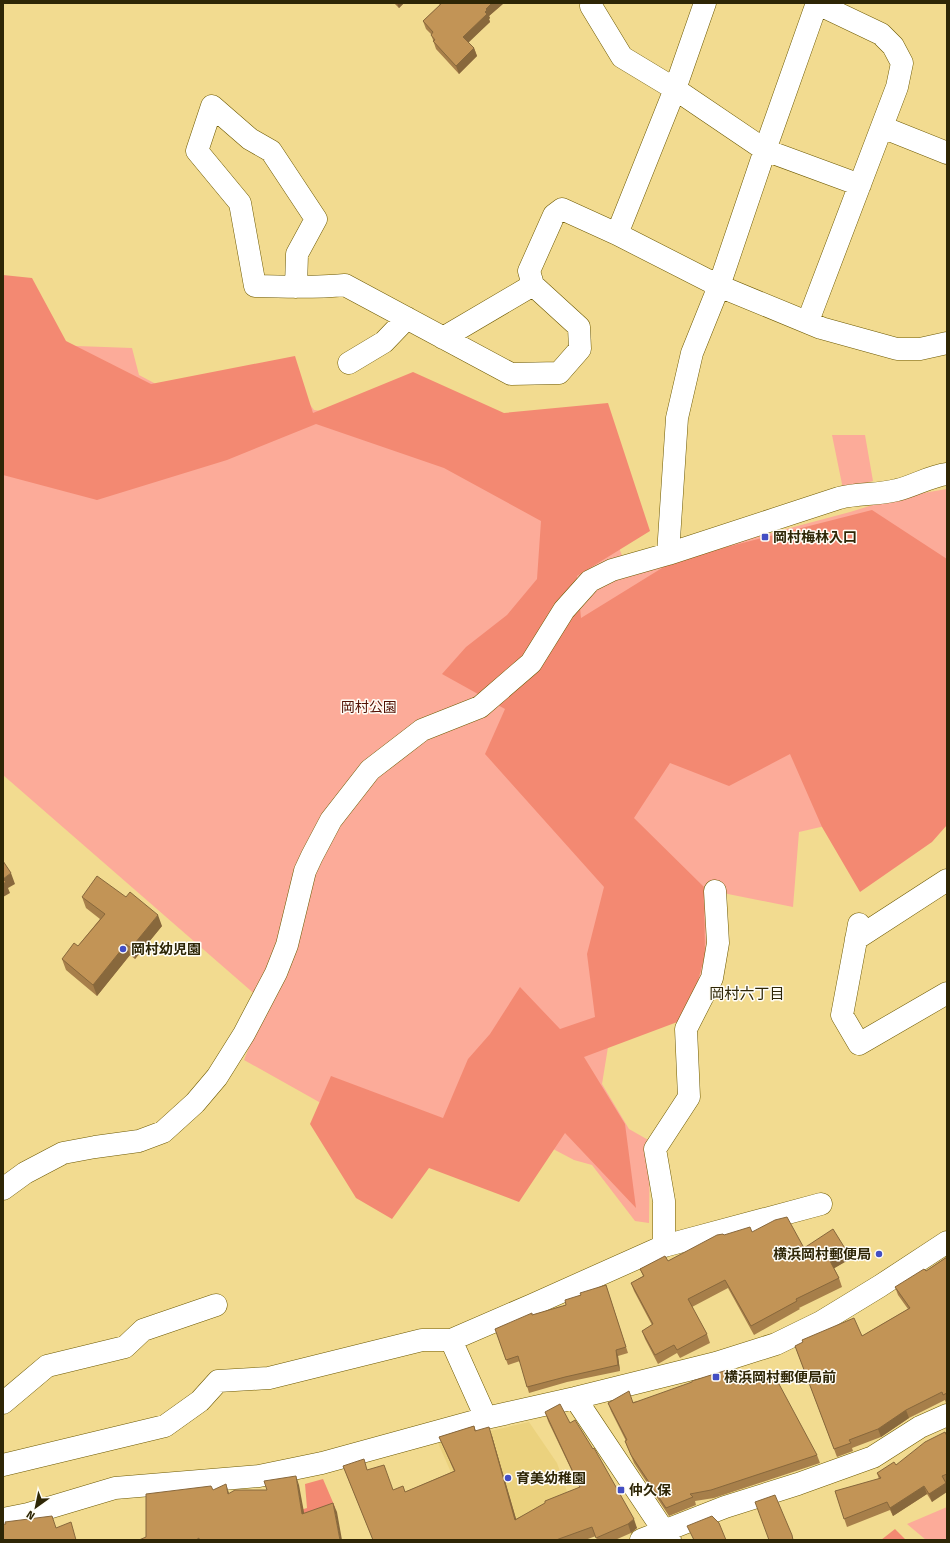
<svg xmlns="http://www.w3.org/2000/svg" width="950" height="1543" font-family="'Fira Sans','Noto Sans JP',sans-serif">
<rect width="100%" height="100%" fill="#f2db90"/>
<!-- built -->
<path fill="#ebd27e" d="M529 1422 557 1463 568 1494 481 1540 438 1443Z"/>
<!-- green -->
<path fill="#fcab99" d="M49 345 132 348 139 375 169 391 299 390 314 410 354 415 602 500 626 567 651 565 850 512 899 497 947 489V816L825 826 799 832 793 907 718 892 704 985 608 1047 602 1084 629 1129 650 1141 649 1223 635 1221 592 1165 574 1160 555 1150 536 1135 376 1134 244 1060 266 1004 3 775V397Z
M832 435H865L873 481 843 489Z
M947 1507V1540H926L907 1524Z"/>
<!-- forest -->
<path fill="#f38972" d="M3 275 32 278 66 341 151 384 295 356 313 413 413 372 504 413 608 403 650 531 577 576 581 618 675 560 872 510 947 559V825L932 842 860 892 822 827 790 754 729 786 670 763 634 818 704 887 705 955 688 1018 584 1057 625 1124 636 1208 565 1133 519 1202 429 1168 392 1219 356 1198 310 1124 331 1076 443 1118 468 1059 490 1034 520 987 560 1029 595 1017 587 954 604 887 485 754 505 709 442 674 466 647 507 615 537 579 541 521 444 468 316 424 227 460 97 500 3 475Z
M323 1479 335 1507 292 1521 290 1513 307 1508 305 1484Z
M895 1529 906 1540H881Z"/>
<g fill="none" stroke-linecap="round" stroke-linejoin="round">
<defs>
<path id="minor" d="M592 3 591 6 622 57 675 89 765 150 860 185
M705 3 675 89 617 234 719 286 821 328 897 349H920L947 343
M882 127 947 153
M296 287 297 254 316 219 271 151 250 139 212 106 197 151 240 203 255 286C285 287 315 288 345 285L511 374 559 373 580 349 579 327 533 285 529 271 554 215 562 209 617 234
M808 321 897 87 902 63 893 46 881 34 816 3
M443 338 533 285
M349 363 384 342 407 318
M668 554 677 418 692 353 719 286 765 150 817 3
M859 924 842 1015 859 1044 947 993
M856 939 947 880
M3 1189 25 1173 63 1153 95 1147 139 1141 163 1132 195 1103 217 1077 244 1034 276 973 287 945 305 871 312 856 331 820 370 770 422 730 480 707 531 663 564 610 590 581 612 570 668 554 839 498C858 493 878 495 897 490 914 486 930 476 947 474
M664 1246V1201L655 1149 689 1097 686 1029 712 978 718 943 715 891
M451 1340 486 1418
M575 1398 670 1540
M3 1403 47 1366 125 1347 143 1330 216 1305
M3 1465 165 1426 200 1401 218 1381 269 1378 422 1340H451L532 1305 664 1246 821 1204
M3 1519 28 1514 115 1488 259 1476 322 1463 486 1418 575 1398 716 1363 776 1344 821 1322 880 1286 947 1242
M641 1540 725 1507 798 1484 873 1457 920 1427 947 1415"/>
</defs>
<!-- minor casing -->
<use href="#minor" stroke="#6d5900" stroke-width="23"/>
<!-- minor -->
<use href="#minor" stroke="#fff" stroke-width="22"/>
</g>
<!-- wall -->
<path fill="#a77f4a" d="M394 3H404L399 8Z
M438 3H504L489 16 490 18 489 19 490 22 468 42 474 48 477 56 459 74 436 49 431 34 426 29 423 21 440 5Z
M82 897 162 926 135 959 130 955 97 996 66 970 62 959 78 946 100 919 86 908Z
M724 1235 804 1248 850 1259 834 1268 839 1278 842 1287 799 1308 800 1309 754 1335 728 1288 692 1307 707 1334 710 1343 680 1358 677 1353 658 1364 645 1339 642 1331 652 1325 634 1291 631 1283 643 1276 640 1269 668 1261Z
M947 1257V1402L946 1403 945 1400 909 1418 881 1437 852 1448 853 1451 837 1457 795 1346 803 1343 802 1340 862 1336 908 1309 898 1295 895 1287 926 1271Z
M606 1285 628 1353 618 1356 620 1371 567 1382 529 1393 520 1361 508 1365 495 1329 532 1315 566 1305 581 1295Z
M732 1383 817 1455 820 1463 714 1498 695 1501 696 1505 669 1516 634 1463 625 1441H626L611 1411 608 1403 633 1402Z
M545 1412 570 1423 637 1528 631 1533 615 1540H597L596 1536 585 1540H373L343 1466 368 1470 393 1490 405 1492 454 1471 443 1446 439 1437 474 1426 476 1431 492 1436 516 1519 580 1488 548 1421Z
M947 1436V1483L932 1502 927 1494 893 1516 890 1510 847 1527 835 1491 879 1479 877 1473 896 1465Z"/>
<!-- shaded-wall -->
<path fill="#88683c" d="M397 3H404L399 8Z
M492 3H504L489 16 490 18 489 19 490 22 466 45 463 37 485 12 486 9Z
M474 48 477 56 459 74 456 66Z
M11 873 15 884 8 888 10 893 3 897V879Z
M158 915 162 926 135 959 131 948Z
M126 944 130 955 97 996 93 985Z
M846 1250 850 1259 833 1269 830 1261Z
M616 1350 618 1356 620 1371 618 1365Z
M906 1410 909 1418 881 1437 878 1429Z
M489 1427 492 1436 519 1529 515 1520Z
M296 1476 299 1485 306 1523 302 1514Z
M946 1483 947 1492 932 1502 929 1494Z
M226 1484 229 1493 228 1494Z
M924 1486 927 1494 893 1516 890 1508Z
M333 1503 337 1512 342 1540H340Z
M634 1519 637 1528 631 1533 628 1524Z"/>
<!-- building -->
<path fill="#c29456" stroke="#88683c" d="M442 3H492L486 9 487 10 485 12 487 14 463 37 474 48 456 66 433 41 435 40 431 35 433 32 423 21Z
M3 861 11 873 3 879 6 882 3 884Z
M97 876 126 897 130 892 158 915 131 948 126 944 93 985 62 959 74 943 78 946 105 914 82 897Z
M787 1217 804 1248 833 1229 846 1250 830 1261 839 1278 796 1299 797 1301 751 1326 725 1280 688 1299 707 1334 677 1350 674 1345 655 1355 642 1331 653 1324 631 1283 644 1276 640 1269 665 1256 668 1261 717 1235 723 1234 724 1235 750 1227 752 1232 775 1220Z
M947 1257V1393L943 1395 942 1392 906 1410 878 1429 849 1440 851 1443 834 1449 795 1346 803 1342 802 1340 854 1318 862 1336 910 1308 895 1287 924 1269 926 1271Z
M606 1285 626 1347 616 1350 618 1365 565 1377 527 1387 518 1356 506 1360 495 1329 532 1313V1315L566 1305 565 1300 581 1295 580 1293Z
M727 1370 732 1383 772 1371 817 1455 711 1490 690 1494 693 1497 666 1508 631 1455 625 1441 627 1440 608 1403 629 1391 633 1403 692 1382V1381Z
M560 1404 570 1423 575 1420 593 1449 594 1448 634 1519 628 1524 596 1538 592 1527 556 1540H373L343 1466 364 1459 367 1470 384 1465 393 1490 403 1486 405 1492 455 1471 439 1437 474 1426 475 1431 489 1427 515 1520 545 1503V1501L580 1487 545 1412Z
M945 1432 947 1436V1474L942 1476 946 1483 929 1494 924 1486 890 1508 887 1502 844 1519 835 1491 881 1478 877 1473 894 1462 896 1465 925 1442Z
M296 1476 302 1514 333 1503 340 1540H201L198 1538V1540H139L146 1537V1494L211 1486 213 1490 226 1484 228 1494 235 1490H267L264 1481Z
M775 1495 792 1535 793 1540H769L755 1502Z
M52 1516 56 1528 71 1522 76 1540H3V1524H6L5 1522Z
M712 1516 719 1523 726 1540H694L687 1526Z"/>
<!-- markers -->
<g fill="#434ec3" stroke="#fffdf6" stroke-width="1.5">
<rect x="761" y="533" width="8" height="8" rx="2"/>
<circle cx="123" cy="949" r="4"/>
<circle cx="879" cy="1254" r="4"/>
<rect x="712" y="1373" width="8" height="8" rx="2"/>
<circle cx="508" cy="1478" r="4"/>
<rect x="617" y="1486" width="8" height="8" rx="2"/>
</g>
<g text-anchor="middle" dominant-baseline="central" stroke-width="3" stroke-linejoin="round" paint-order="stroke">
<!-- poi labels -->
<g font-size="14" font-weight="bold" fill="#2e2606" stroke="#fffdf6" text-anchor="start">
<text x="773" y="537">岡村梅林入口</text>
<text x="131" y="949">岡村幼児園</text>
<text x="871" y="1254" text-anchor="end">横浜岡村郵便局</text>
<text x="724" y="1377">横浜岡村郵便局前</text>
<text x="516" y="1478">育美幼稚園</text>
<text x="629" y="1490">仲久保</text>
</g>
<!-- park labels -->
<g font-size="14" fill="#531205" stroke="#fffdf6">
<text x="369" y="707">岡村公園</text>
</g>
<!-- neighbourhood labels -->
<g font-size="15" fill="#2e2606" stroke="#fffdf6">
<text x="747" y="994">岡村六丁目</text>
</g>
</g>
<!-- border -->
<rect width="950" height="1543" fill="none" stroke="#2e2606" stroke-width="8"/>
<!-- north arrow -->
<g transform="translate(36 1507) rotate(213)" stroke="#fffdf6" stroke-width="3" paint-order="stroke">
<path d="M0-3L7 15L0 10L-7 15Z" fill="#2e2606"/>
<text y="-6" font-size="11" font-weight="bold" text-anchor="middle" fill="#2e2606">N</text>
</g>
</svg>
